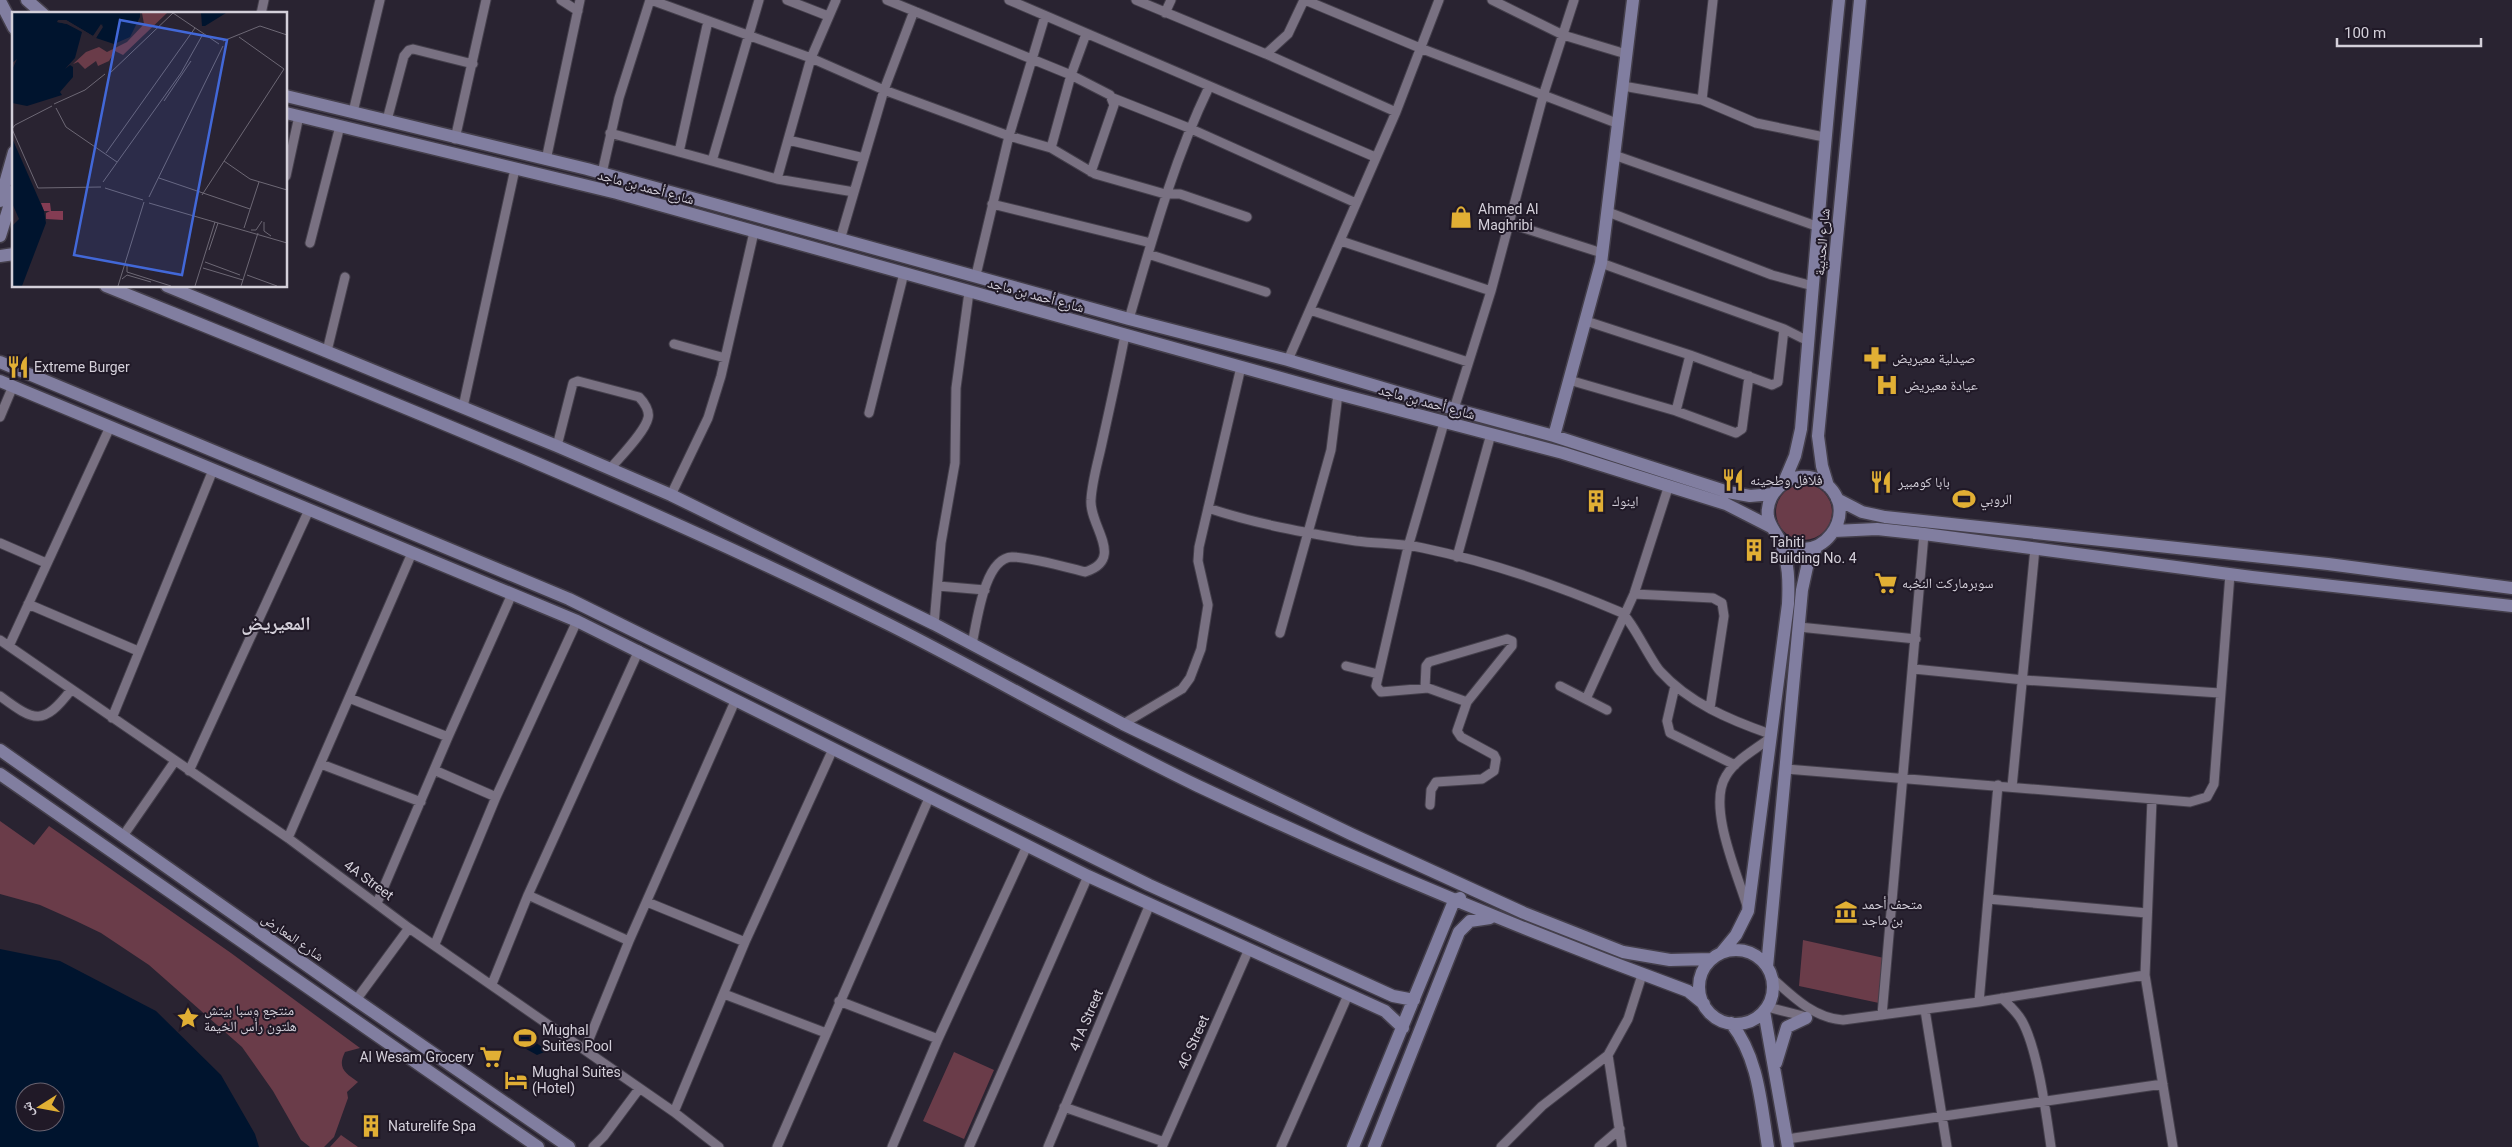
<svg xmlns="http://www.w3.org/2000/svg" width="2512" height="1147" font-family="Roboto,'Noto Naskh Arabic',sans-serif">
<rect width="100%" height="100%" fill="#292331"/>
<!-- green -->
<path fill="#6a3c49" d="M1776 512a28 28 0 1 1 56 0a28 28 0 1 1-56 0Z
M0 821 34 845 49 826 231 953 360 1048 345 1052C337 1068 345 1073 358 1082L347 1092 348 1098 334 1137 324 1147H310L301 1140 273 1091 242 1047 149 965 101 933 76 921 40 905 0 894Z
M1803 940 1884 958 1879 1003 1799 986Z
M954 1052 994 1070 964 1139 923 1121Z
M341 1135 358 1147H330Z"/>
<!-- water -->
<path fill="#00142e" fill-rule="evenodd" d="M0 949 60 961 156 1011 221 1075 255 1134 259 1147H0ZM25 1092H55V1122H25Z
M522 1032 547 1051 537 1055 517 1044Z"/>
<g fill="none" stroke-linecap="round" stroke-linejoin="round">
<defs>
<path id="street" d="M561 0 578 11
M651 0 811 58 884 90 1009 136 1051 148 1095 174 1165 194H1180L1247 217
M787 0 828 16
M887 0 1071 75 1110 95 1114 105 1091 172
M1009 0 1375 157
M1136 0 1266 54 1396 112
M1305 0 1420 48 1619 124
M1492 0 1563 35 1626 54
M1165 13 1171 0
M261 14 264 0
M1266 54 1288 34 1304 0
M1623 86 1702 100 1756 123 1824 137
M1113 98 1189 128 1356 203
M1702 100 1713 0
M353 112 380 0
M387 120 404 56 409 50 413 49 473 64
M610 133 777 179 854 192
M455 139 486 0
M788 140 864 158
M1051 148 1071 75 1086 34
M679 152 708 21
M1614 155 1819 227
M546 160 580 0
M712 161 759 0
M602 173 619 98 650 0
M286 176 299 116
M777 179 811 58 836 0
M992 204 1151 243
M1608 212 1772 275 1813 286
M1508 223 1602 253
M840 240 884 90 914 11
M1341 241 1491 291
M310 243 340 126
M1148 254 1266 292
M1601 263 1784 329 1808 341
M976 275 1009 136 1045 16
M1310 310 1468 362
M1129 319C1152 240 1173 162 1209 87
M1586 321 1690 355 1772 385 1778 382 1784 329
M674 344 725 358
M327 351 345 277
M1288 360 1396 112 1439 0
M1569 380 1676 411 1736 433 1742 429 1749 376
M463 407 515 169
M1454 409 1491 291 1543 96 1574 0
M1676 411 1690 355
M869 413 904 273
M0 417 13 386
M1444 423 1408 547 1376 686 1381 692 1428 688 1467 702
M557 446 573 383 578 381 639 397C644 402 650 411 648 418 645 432 620 457 610 469
M671 495 708 418 721 376 754 232
M1208 508C1256 524 1306 533 1356 541 1378 544 1401 543 1423 548 1490 562 1557 585 1620 612 1630 616 1650 660 1660 671 1689 703 1730 720 1770 734
M0 543 46 563
M1457 557 1491 434
M938 586 985 590
M1634 594 1713 598 1722 603 1724 616 1710 708
M28 604 138 651
M934 624 941 543 955 463 956 388 969 292
M1799 627 1916 639
M1280 633 1331 450 1338 394
M0 640 288 838 409 928 674 1112 719 1147
M972 644C977 622 984 558 1012 557 1032 557 1065 567 1085 572 1126 559 1089 526 1091 500 1092 481 1098 462 1102 443 1110 407 1118 371 1125 335
M9 646 110 427
M1346 666 1378 674
M1914 669 2024 680 2220 693
M1560 686 1607 710
M1675 686 1667 721 1670 733 1735 765
M1425 688 1426 666 1429 662 1507 639 1512 641V646L1467 702 1457 731 1461 737 1494 755 1496 759 1494 771 1482 779 1436 782 1431 790 1430 805
M0 696C35 722 43 726 71 690
M349 698 448 737
M1586 699 1634 594 1669 485
M112 718 213 470
M1123 724 1182 689 1190 678 1201 649 1208 605 1198 561 1199 547 1241 367
M321 764 421 802
M1786 769 2190 802 2207 797 2214 784 2230 574
M434 770 496 797
M189 771 309 510
M2012 787 2035 548
M2152 799 2145 975 2173 1147
M123 836 175 761
M288 838 412 553
M528 895 629 941
M1988 899 2147 913
M647 902 745 942
M377 903 448 737 512 594
M1747 906C1737 873 1707 806 1726 776 1735 760 1755 750 1770 738
M435 944 496 797 577 621
M1772 978C1793 997 1814 1018 1843 1020L1979 1002 2145 975
M492 984 528 895 639 650
M724 994 826 1033
M2002 998C2009 1005 2017 1012 2022 1021 2038 1050 2046 1113 2051 1147
M356 1000 409 928
M839 1001 938 1039
M1979 1002 1998 785
M1767 1007 1807 1017
M1925 1010 1947 1147
M1882 1015 1924 534
M585 1049 629 941 736 699
M1608 1055 1622 1147
M1064 1107 1164 1142
M674 1112 745 942 833 749
M1787 1139 2163 1084
M593 1147 604 1136 639 1089
M777 1147 930 796
M892 1147 938 1039 1027 846
M969 1147 1088 876
M1048 1147 1150 904
M1162 1147 1249 949
M1281 1147 1348 995
M1501 1147 1542 1106 1608 1055 1628 1019 1642 975
M1599 1147 1620 1129"/>
<path id="secondary" d="M27 0 43 14
M0 1 14 28
M286 96 587 169 1129 319 1288 360 1454 409 1554 436 1728 492 1750 496 1773 494
M286 113 617 193 1338 394 1563 453 1726 504 1771 527
M0 201 14 152
M0 236 14 191
M0 256 14 254
M106 286C370 393 635 498 890 625 993 677 1094 736 1198 786 1359 862 1522 930 1688 991L1704 1004
M167 286 557 446 671 495 934 624 1123 724 1351 834 1524 913 1623 952 1670 960 1712 959
M0 362 569 599 1149 885 1393 996 1414 1000
M0 381 577 621 1088 876 1385 1011 1403 1028
M1554 436 1601 263 1633 0
M1784 482 1795 456 1801 429C1813 286 1824 143 1839 0
M1828 486 1822 466 1818 436 1860 0
M1837 499 1862 512 1885 517 2328 564 2512 588
M1834 531 1877 529 1924 534 2252 577 2512 606
M0 750 356 1000 569 1147
M0 774 538 1147
M1699 987a37 37 0 1 1 74 0a37 37 0 1 1-74 0Z
M1722 952 1736 935 1748 911 1788 604C1789 583 1789 561 1780 541 1776 532 1770 527 1768 517 1764 489 1796 467 1821 481 1830 485 1837 495 1839 504 1843 525 1826 549 1803 549 1794 548 1787 544 1779 539
M1767 967 1802 590 1807 567 1817 546
M1764 1011 1788 1147
M1731 1023C1759 1058 1761 1105 1768 1147
M1776 1063 1787 1027 1806 1018
M1353 1147 1454 901 1460 898
M1374 1147 1459 932 1470 921 1490 918"/>
</defs>
<!-- street casing -->
<use href="#street" stroke="#443f4b" stroke-width="11"/>
<!-- secondary casing -->
<use href="#secondary" stroke="#443f4b" stroke-width="15"/>
<!-- street -->
<use href="#street" stroke="#797182" stroke-width="9"/>
<!-- secondary -->
<use href="#secondary" stroke="#817ea0" stroke-width="12"/>
</g>
<!-- icons -->
<defs>
<symbol id="shop-bare" viewBox="-9 -9 18 18"><path d="M-5-2.5h2.3a2.7 3.5 0 0 1 5.4 0H5L5.5 6h-11ZM-1.5-2.5h3a1.5 2.3 0 0 0-3 0Z" fill="#e1af34" stroke="#201927" stroke-width="2.5" paint-order="stroke"/></symbol>
<symbol id="pharmacy-bare" viewBox="-9 -9 18 18"><path d="M-2-6h4v4h4v4h-4v4h-4v-4h-4v-4h4Z" fill="#e1af34" stroke="#201927" stroke-width="2.5" paint-order="stroke"/></symbol>
<symbol id="restaurant-bare" viewBox="-9 -9 18 18"><path d="M-5-6h1v4h1v-4h1v4h1v-4h1v5L-1.5 .5V6h-2V.5L-5-1ZM5-6V6H3V1.5H1.5Q1.5-4 5-6Z" fill="#e1af34" stroke="#201927" stroke-width="2.5" paint-order="stroke"/></symbol>
<symbol id="hospital-bare" viewBox="-9 -9 18 18"><path d="M-5-5h3v3.5h4V-5h3V5h-3V1.5h-4V5h-3Z" fill="#e1af34" stroke="#201927" stroke-width="2.5" paint-order="stroke"/></symbol>
<symbol id="stadium-bare" viewBox="-9 -9 18 18"><path d="M0-5a6.5 5 0 1 0 0 10a6.5 5 0 1 0 0-10ZM-3.5-1.8h7v3.6h-7Z" fill="#e1af34" stroke="#201927" stroke-width="2.5" paint-order="stroke"/></symbol>
<symbol id="building-bare" viewBox="-9 -9 18 18"><path d="M-4-6H4V6H1V3H-1V6H-4ZM-2.5-4.3h1.7v1.8h-1.7ZM.8-4.3h1.7v1.8H.8ZM-2.5-1h1.7V.8h-1.7ZM.8-1h1.7V.8H.8Z" fill="#e1af34" stroke="#201927" stroke-width="2.5" paint-order="stroke"/></symbol>
<symbol id="supermarket-bare" viewBox="-9 -9 18 18"><path d="M-6-5.5h2.5l.6 2H6L4.5 2H-2.5L-4.4-4H-6ZM-1.5 3.2a1.3 1.3 0 1 0 .1 0ZM3 3.2a1.3 1.3 0 1 0 .1 0Z" fill="#e1af34" stroke="#201927" stroke-width="2.5" paint-order="stroke"/></symbol>
<symbol id="museum-bare" viewBox="-9 -9 18 18"><path d="M0-6L6-3V-2H-6V-3ZM-5-1h2V3h-2ZM-1-1h2V3h-2ZM3-1h2V3H3ZM-6 4H6V6H-6Z" fill="#e1af34" stroke="#201927" stroke-width="2.5" paint-order="stroke"/></symbol>
<symbol id="sight-bare" viewBox="-9 -9 18 18"><path d="M0-6L1.8-2.2L6-1.7L2.9 1.2L3.7 5.4L0 3.3L-3.7 5.4L-2.9 1.2L-6-1.7L-1.8-2.2Z" fill="#e1af34" stroke="#201927" stroke-width="2.5" paint-order="stroke"/></symbol>
<symbol id="hotel-bare" viewBox="-9 -9 18 18"><path d="M-6-4.5h1.5V1H6V5H4.5V3h-9V5H-6ZM-4 0a1.8 1.8 0 1 1 3.6 0ZM.5 0V-2.5h3Q6-2.5 6 0Z" fill="#e1af34" stroke="#201927" stroke-width="2.5" paint-order="stroke"/></symbol>
</defs>
<g fill-rule="evenodd">
<use href="#shop-bare" x="1445" y="201" width="32" height="32"/>
<use href="#pharmacy-bare" x="1859" y="342" width="32" height="32"/>
<use href="#restaurant-bare" x="2" y="351" width="32" height="32"/>
<use href="#hospital-bare" x="1871" y="369" width="32" height="32"/>
<use href="#restaurant-bare" x="1717" y="464" width="32" height="32"/>
<use href="#restaurant-bare" x="1865" y="466" width="32" height="32"/>
<use href="#stadium-bare" x="1948" y="483" width="32" height="32"/>
<use href="#building-bare" x="1580" y="485" width="32" height="32"/>
<use href="#building-bare" x="1738" y="534" width="32" height="32"/>
<use href="#supermarket-bare" x="1870" y="567" width="32" height="32"/>
<use href="#museum-bare" x="1830" y="896" width="32" height="32"/>
<use href="#sight-bare" x="172" y="1002" width="32" height="32"/>
<use href="#stadium-bare" x="509" y="1022" width="32" height="32"/>
<use href="#supermarket-bare" x="475" y="1041" width="32" height="32"/>
<use href="#hotel-bare" x="500" y="1064" width="32" height="32"/>
<use href="#building-bare" x="355" y="1110" width="32" height="32"/>
</g>
<g text-anchor="middle" dominant-baseline="central" stroke-width="4" stroke-linejoin="round" paint-order="stroke">
<!-- street labels -->
<g font-size="14" fill="#d4d0da" stroke="#201927">
<text transform="translate(646 187) rotate(15)">شارع أحمد بن ماجد</text>
<text transform="translate(1822 242) rotate(-85)">شارع الحديبة</text>
<text transform="translate(1036 295) rotate(15)">شارع أحمد بن ماجد</text>
<text transform="translate(1427 402) rotate(15)">شارع أحمد بن ماجد</text>
<text transform="translate(369 880) rotate(36)">4A Street</text>
<text transform="translate(293 937) rotate(35)">شارع المعارض</text>
<text transform="translate(1086 1020) rotate(-67)">41A Street</text>
<text transform="translate(1193 1042) rotate(-66)">4C Street</text>
</g>
<!-- poi labels -->
<g font-size="14" fill="#d4d0da" stroke="#201927" text-anchor="start">
<text x="1478" y="209">Ahmed Al<tspan x="1478" dy="16">Maghribi</tspan></text>
<text x="1892" y="358">صيدلية معيريض</text>
<text x="34" y="367">Extreme Burger</text>
<text x="1904" y="385">عيادة معيريض</text>
<text x="1750" y="480">فلافل وطحينه</text>
<text x="1898" y="482">بابا كومبير</text>
<text x="1980" y="499">الروبي</text>
<text x="1612" y="501">اينوك</text>
<text x="1770" y="542">Tahiti<tspan x="1770" dy="16">Building No. 4</tspan></text>
<text x="1902" y="583">سوبرماركت النخبه</text>
<text x="1862" y="904">متحف أحمد<tspan x="1862" dy="16">بن ماجد</tspan></text>
<text x="204" y="1010">منتجع وسبا بيتش<tspan x="204" dy="16">هلتون رأس الخيمة</tspan></text>
<text x="542" y="1030">Mughal<tspan x="542" dy="16">Suites Pool</tspan></text>
<text x="474" y="1057" text-anchor="end">Al Wesam Grocery</text>
<text x="532" y="1072">Mughal Suites<tspan x="532" dy="16">(Hotel)</tspan></text>
<text x="388" y="1126">Naturelife Spa</text>
</g>
<!-- district labels -->
<g font-size="19" font-weight="bold" fill="#d4d0da" stroke="#201927">
<text x="276" y="623">المعيريض</text>
</g>
</g>
<!-- overview -->
<g transform="translate(12 12)">
<rect width="275" height="275" fill="#292331"/>
<path d="M130 1H155L111 43 103 39 97 49 86 54 84 49 73 57 66 50 61 52 74 40 87 35 95 40 115 30 132 12Z" fill="#6a3c49"/>
<path d="M29 191H38L39 199H51V208L34 207V201L38 199H32Z" fill="#843c53"/>
<path d="M0 1H128V5L118 25 102 32 84 26 91 12 81 24 54 8 45 10 55 12 70 20 63 46 53 57 58 53 61 55V65L48 80 50 83 15 94 0 91V58L5 47 0 51ZM189 1H214L193 14H190ZM0 126 32 199 34 211 10 274H0V214L7 207 0 191Z" fill="#00142e"/>
<path d="M46 8H54L81 24 89 12 91 15 84 26 55 12 45 10Z" fill="#292331"/>
<path fill="none" stroke="#6d6875" stroke-width="1" d="M161 1 207 32M211 29 248 14 275 23M97 62 161 1M152 89 179 49M42 92 73 78 93 62M40 94 3 113 0 117 26 176 89 175M44 96 54 115 105 150M94 141 183 16M212 149 238 167 275 178M147 166 238 197M91 170 169 61 191 22M93 176 131 188M190 183 272 57 227 25M137 185 211 34M137 191 275 231M252 210V219L259 224M232 216 247 170M239 218H244L250 209M197 238 206 211M193 250 228 263M115 253V260L159 274M191 256 231 268M235 263 265 274M110 267 115 263 139 270M106 274 132 190M183 274 203 210M229 274 246 221"/>
<path fill="#4268d8" fill-opacity="0.15" stroke="#4268d8" stroke-width="2.5" d="M108 8 215 28 170 263 62 243Z"/>
<rect width="275" height="275" fill="none" stroke="#d4d0da" stroke-width="2.5"/>
</g>
<!-- north arrow -->
<g transform="translate(40 1107) rotate(259)"><circle r="24" fill="#201927" stroke="#68626f"/>
<path d="M0-4L9 19L0 12L-9 19Z" fill="#e1af34"/>
<text y="-8" font-size="14" font-weight="bold" text-anchor="middle" fill="#d4d0da">ش</text>
</g>
<!-- scale -->
<path d="M2337 38v8h144v-8" fill="none" stroke="#d4d0da" stroke-width="2.5"/>
<text x="2344" y="38" font-size="15" fill="#d4d0da" stroke="#201927" stroke-width="4" paint-order="stroke">100 m</text>
</svg>
